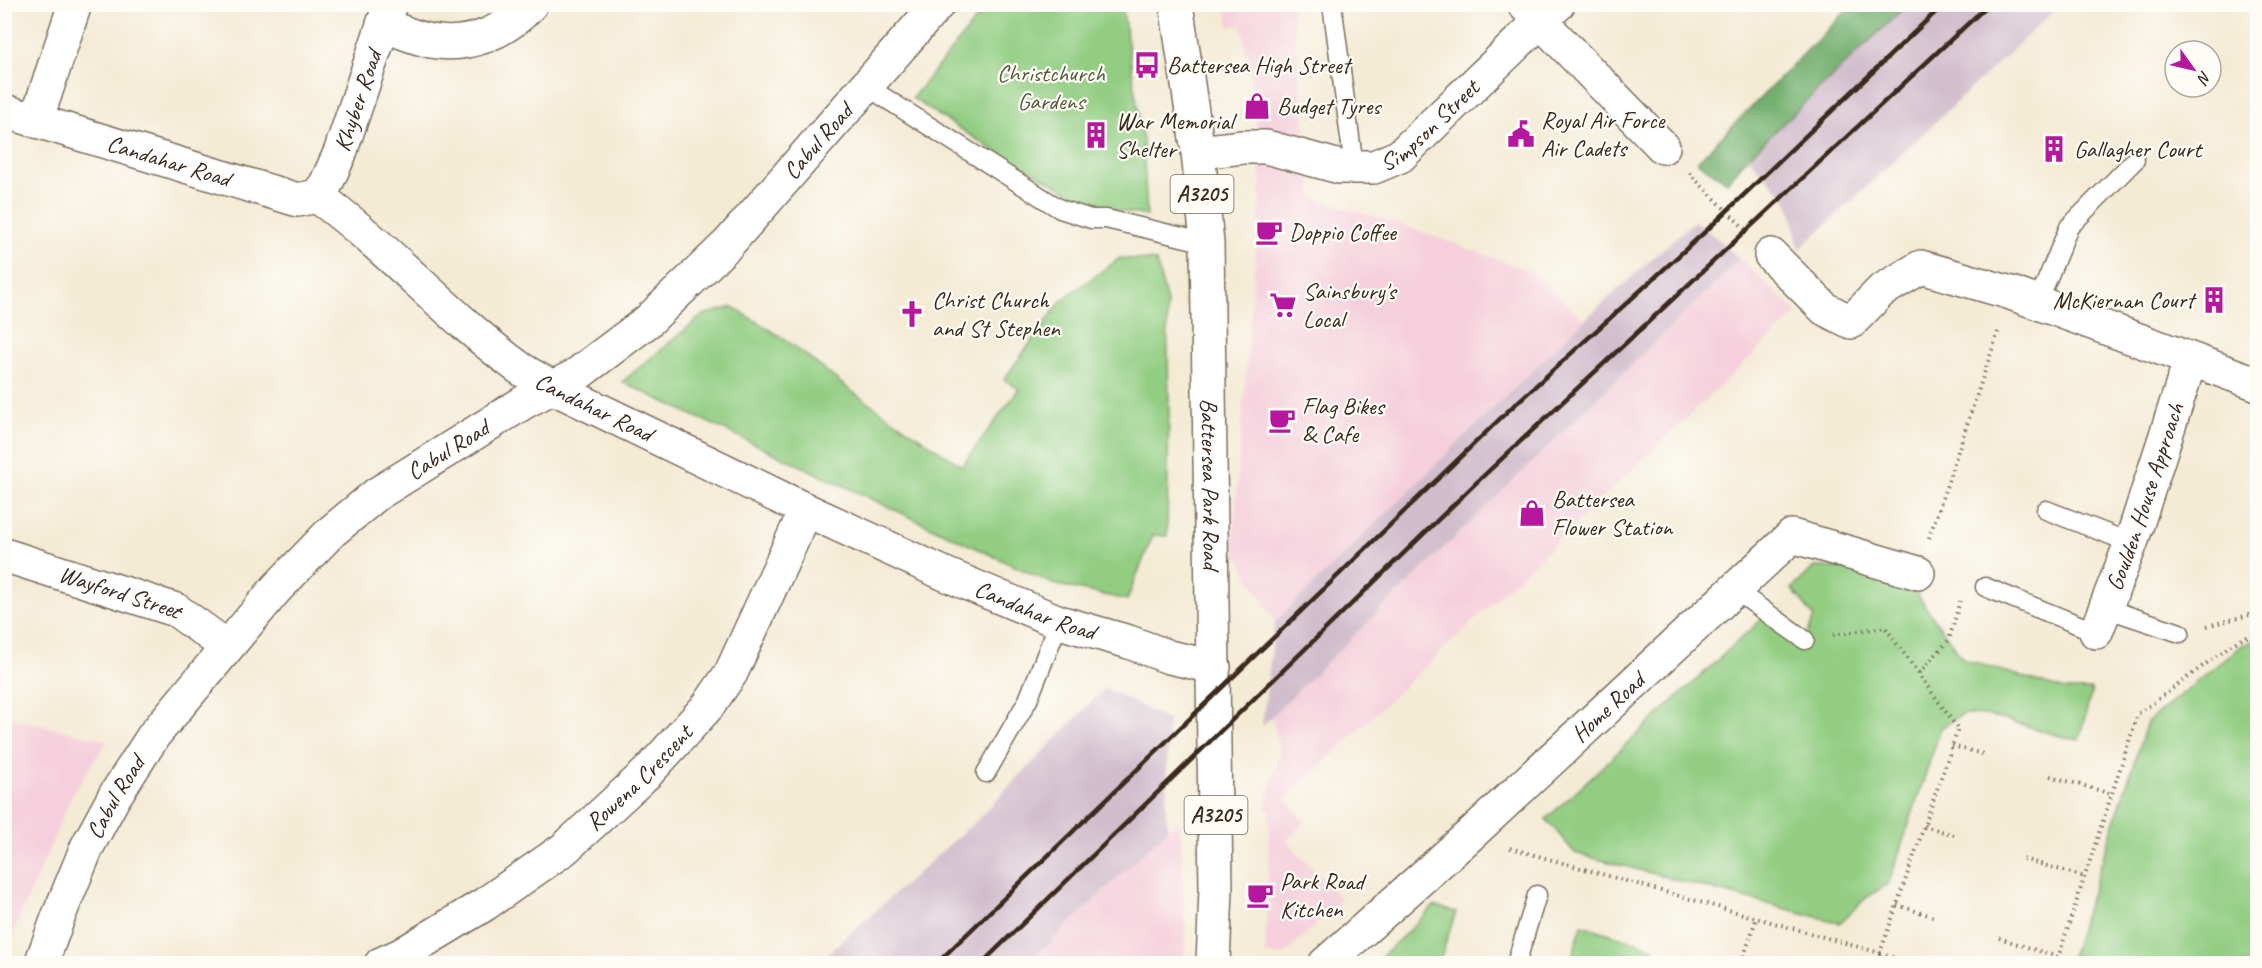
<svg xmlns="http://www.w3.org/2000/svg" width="2262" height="968" font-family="Caveat,sans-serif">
<rect width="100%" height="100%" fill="#fdfcf7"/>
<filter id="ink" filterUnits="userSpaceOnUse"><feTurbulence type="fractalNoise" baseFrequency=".0167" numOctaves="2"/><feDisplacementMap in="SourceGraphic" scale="12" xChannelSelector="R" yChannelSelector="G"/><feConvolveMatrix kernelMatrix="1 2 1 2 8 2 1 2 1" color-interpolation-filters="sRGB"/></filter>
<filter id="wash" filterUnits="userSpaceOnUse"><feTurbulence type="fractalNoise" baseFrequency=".008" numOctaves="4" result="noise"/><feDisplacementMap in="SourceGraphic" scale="24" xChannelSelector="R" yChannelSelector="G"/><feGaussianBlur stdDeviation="1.35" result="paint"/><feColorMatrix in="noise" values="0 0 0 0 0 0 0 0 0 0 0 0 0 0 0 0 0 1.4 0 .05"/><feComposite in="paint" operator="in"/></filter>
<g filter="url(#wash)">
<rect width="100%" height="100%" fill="#f4ebd5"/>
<!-- built -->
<path fill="#f5cfdb" d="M1226 5H1291L1313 198 1408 227 1532 272 1584 320 1275 622 1232 547 1261 184 1254 103 1242 25 1229 27Z
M1740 259 1797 313 1286 799 1305 822 1287 841 1341 900 1283 956 1265 955 1270 811 1265 809 1280 753 1272 717Z
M5 716 107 741 73 793 5 952Z
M1180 820 1186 939 1183 963H1044L1037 955 1168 829Z"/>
<!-- industrial -->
<path fill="#d1bdcc" d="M1907 5H2060L1799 250 1791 210 1784 196 1748 157Z
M1694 221 1707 230 1740 259 1262 726 1275 622 1584 320Z
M1105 688 1168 720 1166 811 1168 829 1037 955 1027 964 817 963 978 819Z"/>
<!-- green -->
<path fill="#92cd82" stroke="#667c50" stroke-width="1.5" d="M988 5H1122L1143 142 1147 216 1095 206 995 151 912 98Z
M1120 258 1156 261 1167 302 1169 404 1167 536 1153 535 1127 600 1053 584 622 382 703 315 733 307 786 340 850 390 962 466 1019 389 1004 379 1062 300Z
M1814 567 1852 568 1908 582 1963 659 2066 690H2092L2079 740C2044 735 1999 712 1965 714 1957 715 1948 724 1941 728L1889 883 1866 898 1840 923 1575 853 1546 819 1763 618 1794 645 1805 640 1814 617 1792 589Z
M2257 639V963H2072L2070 960 2147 722 2241 646Z
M1434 906 1456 912 1439 963H1375Z
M1582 925 1654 948 1649 963H1570Z"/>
<!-- forest -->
<path fill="#75b070" stroke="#586d47" stroke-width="1.5" d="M1852 5H1907L1748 157 1727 182 1697 162Z"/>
</g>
<g filter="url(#ink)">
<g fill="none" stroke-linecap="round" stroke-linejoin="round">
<defs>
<path id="service" d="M1332 4 1354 167
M866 86 1060 209 1091 219H1106L1207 243
M2037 304 2069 227 2135 160
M2046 510 2131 543
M1985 587 2096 632
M1735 590 1805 640
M2105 608 2180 633
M986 773 1028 700 1059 622
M1516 964 1537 895"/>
<g id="minor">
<path d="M1524 4 1663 147"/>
<path d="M383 25C398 30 415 38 431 41 469 48 506 32 531 4"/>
<path id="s1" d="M4 111 298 200 317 196"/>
<path d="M36 121 75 4"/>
<path id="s2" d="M1198 152 1243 147H1266L1340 167H1374L1400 156 1558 4"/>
<path id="s3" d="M317 196C389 248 447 315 518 367 529 375 542 381 554 388L806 510 945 574 1059 622 1129 642 1169 657 1214 667"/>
<path id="s4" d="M317 196 326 184 340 153 390 4"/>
<path d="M1771 255 1825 309 1851 322 1881 291 1921 267 2011 293 2258 384"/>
<path id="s5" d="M4 555 176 610 226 646"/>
<path id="s6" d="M2096 632 2131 543 2190 361"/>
<path id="s7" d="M41 964 59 915 87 847 114 797 154 735 276 589 331 532 377 494 526 401 575 376 648 321 728 244 938 4"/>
<path id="s8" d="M381 964 401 955 485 904 564 849 648 772 708 706 731 673 806 510"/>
<path id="s9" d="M1325 964 1469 836 1792 536 1918 573"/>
</g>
<g id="trunk">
<path id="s10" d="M1176 4 1198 152 1207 243 1216 889 1213 964"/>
</g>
</defs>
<!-- service casing -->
<use href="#service" stroke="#7c6e5e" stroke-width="21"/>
<!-- minor casing -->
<use href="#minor" stroke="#7c6e5e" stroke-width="36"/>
<!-- trunk casing -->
<use href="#trunk" stroke="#7c6e5e" stroke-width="36"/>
<!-- path -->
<path stroke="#7c6e5e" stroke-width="4" stroke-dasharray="1.5 4.5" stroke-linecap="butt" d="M1689 173 1745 229
M1929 538 1999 329
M2207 626 2249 615H2258
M1919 673 1949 640 1960 601
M1952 746 1983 754
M2050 776 2112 794
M1924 826 1958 836
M1510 848 1880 953 1958 729 1885 627 1833 635
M2023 859 2085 877
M1897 905 1934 917
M1999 938 2058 957 2061 964
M1880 953 1915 964
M1742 962 1757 917
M2056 964 2138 714 2234 643 2258 632"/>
<!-- service -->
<use href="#service" stroke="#fff" stroke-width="18"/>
<!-- minor -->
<use href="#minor" stroke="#fff" stroke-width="33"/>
<!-- trunk -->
<use href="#trunk" stroke="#fff" stroke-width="33"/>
<!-- rail -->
<path stroke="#3b2a1e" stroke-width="4.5" d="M936 964 1509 410 1707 230 1944 4
M981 964 1478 481 1989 4"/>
</g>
</g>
<!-- icons -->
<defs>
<symbol id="bus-bare" viewBox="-9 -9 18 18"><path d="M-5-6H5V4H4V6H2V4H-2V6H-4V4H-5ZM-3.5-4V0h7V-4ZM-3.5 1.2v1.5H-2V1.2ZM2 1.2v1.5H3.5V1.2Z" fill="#b5179e" stroke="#fdfcf7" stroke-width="2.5" paint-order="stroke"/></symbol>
<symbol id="shop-bare" viewBox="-9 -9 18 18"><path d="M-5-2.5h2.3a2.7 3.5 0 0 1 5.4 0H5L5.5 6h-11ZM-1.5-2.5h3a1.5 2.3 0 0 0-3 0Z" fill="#b5179e" stroke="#fdfcf7" stroke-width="2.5" paint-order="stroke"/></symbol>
<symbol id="civic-bare" viewBox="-9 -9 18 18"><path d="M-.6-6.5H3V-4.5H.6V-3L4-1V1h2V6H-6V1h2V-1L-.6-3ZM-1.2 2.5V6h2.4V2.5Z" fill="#b5179e" stroke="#fdfcf7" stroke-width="2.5" paint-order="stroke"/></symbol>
<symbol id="building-bare" viewBox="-9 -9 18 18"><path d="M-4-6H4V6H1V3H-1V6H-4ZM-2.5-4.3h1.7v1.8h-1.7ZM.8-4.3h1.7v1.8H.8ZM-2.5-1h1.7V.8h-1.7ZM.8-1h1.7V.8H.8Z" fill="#b5179e" stroke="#fdfcf7" stroke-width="2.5" paint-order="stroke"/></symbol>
<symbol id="cafe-bare" viewBox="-9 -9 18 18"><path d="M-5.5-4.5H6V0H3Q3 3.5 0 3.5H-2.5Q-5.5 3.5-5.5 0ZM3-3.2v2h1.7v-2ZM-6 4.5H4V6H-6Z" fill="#b5179e" stroke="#fdfcf7" stroke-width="2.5" paint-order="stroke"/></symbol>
<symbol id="supermarket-bare" viewBox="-9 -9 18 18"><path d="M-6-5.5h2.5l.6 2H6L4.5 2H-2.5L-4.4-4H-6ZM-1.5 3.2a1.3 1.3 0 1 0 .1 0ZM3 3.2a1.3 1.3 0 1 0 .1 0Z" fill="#b5179e" stroke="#fdfcf7" stroke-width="2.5" paint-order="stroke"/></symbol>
<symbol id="church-bare" viewBox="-9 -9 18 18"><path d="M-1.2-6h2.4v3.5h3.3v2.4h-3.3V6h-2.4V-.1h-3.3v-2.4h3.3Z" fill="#b5179e" stroke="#fdfcf7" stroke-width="2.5" paint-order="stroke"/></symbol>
</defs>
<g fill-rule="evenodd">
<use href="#bus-bare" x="1128" y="46" width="38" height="38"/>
<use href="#shop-bare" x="1238" y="87" width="38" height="38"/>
<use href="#civic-bare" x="1502" y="115" width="38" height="38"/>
<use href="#building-bare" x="1077" y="116" width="38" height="38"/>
<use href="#building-bare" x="2035" y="130" width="38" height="38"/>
<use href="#cafe-bare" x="1250" y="213" width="38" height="38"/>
<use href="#building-bare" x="2195" y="281" width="38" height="38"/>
<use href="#supermarket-bare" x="1264" y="286" width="38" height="38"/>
<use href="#church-bare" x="893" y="295" width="38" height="38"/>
<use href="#cafe-bare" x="1263" y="401" width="38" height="38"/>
<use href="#shop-bare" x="1513" y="494" width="38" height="38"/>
<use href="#cafe-bare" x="1241" y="876" width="38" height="38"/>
</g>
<g text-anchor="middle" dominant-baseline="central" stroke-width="4.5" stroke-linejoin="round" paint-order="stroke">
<!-- shield labels -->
<g fill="#fdfcf7" stroke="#75695f" stroke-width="1.5">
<rect x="1170.5" y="175" width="63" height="38" rx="4.5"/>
<rect x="1184.5" y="796" width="63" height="38" rx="4.5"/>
</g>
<g font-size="22" font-weight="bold" fill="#3b2a1e">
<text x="1202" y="194">A3205</text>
<text x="1216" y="815">A3205</text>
</g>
<!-- poi labels -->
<g font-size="24" fill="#3b2a1e" stroke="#fdfcf7" text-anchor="start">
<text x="1167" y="65">Battersea High Street</text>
<text x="1277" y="106">Budget Tyres</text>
<text x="1541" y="120">Royal Air Force<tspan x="1541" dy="28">Air Cadets</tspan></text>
<text x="1116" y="121">War Memorial<tspan x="1116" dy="28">Shelter</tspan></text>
<text x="2074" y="149">Gallagher Court</text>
<text x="1289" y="232">Doppio Coffee</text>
<text x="1303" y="291">Sainsbury's<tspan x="1303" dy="28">Local</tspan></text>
<text x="932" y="300">Christ Church<tspan x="932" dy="28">and St Stephen</tspan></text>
<text x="2194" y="300" text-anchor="end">McKiernan Court</text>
<text x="1302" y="406">Flag Bikes<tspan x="1302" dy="28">&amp; Cafe</tspan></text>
<text x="1552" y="499">Battersea<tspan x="1552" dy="28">Flower Station</tspan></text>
<text x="1280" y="881">Park Road<tspan x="1280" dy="28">Kitchen</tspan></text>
</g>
<!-- park labels -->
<g font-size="24" fill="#555b3c" stroke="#fdfcf7">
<text x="1051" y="73">Christchurch<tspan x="1051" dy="28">Gardens</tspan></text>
</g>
<!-- street labels -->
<g font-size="24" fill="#3b2a1e" stroke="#fdfcf7">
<text stroke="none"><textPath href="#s4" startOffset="104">Khyber Road</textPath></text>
<text stroke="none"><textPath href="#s2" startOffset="249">Simpson Street</textPath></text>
<text stroke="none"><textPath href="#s7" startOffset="1155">Cabul Road</textPath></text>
<text stroke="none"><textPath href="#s1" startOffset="172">Candahar Road</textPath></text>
<text stroke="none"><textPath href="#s3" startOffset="350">Candahar Road</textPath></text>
<text stroke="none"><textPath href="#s7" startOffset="669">Cabul Road</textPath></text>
<text stroke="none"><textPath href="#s10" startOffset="482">Battersea Park Road</textPath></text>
<text stroke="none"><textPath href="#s6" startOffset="144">Goulden House Approach</textPath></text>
<text stroke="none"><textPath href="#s5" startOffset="122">Wayford Street</textPath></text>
<text stroke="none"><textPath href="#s3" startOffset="836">Candahar Road</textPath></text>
<text stroke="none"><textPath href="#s9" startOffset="382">Home Road</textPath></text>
<text stroke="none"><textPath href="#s8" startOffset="320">Rowena Crescent</textPath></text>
<text stroke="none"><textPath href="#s7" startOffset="183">Cabul Road</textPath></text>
</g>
</g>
<!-- margin -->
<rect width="2262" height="968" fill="none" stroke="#fdfcf7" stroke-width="24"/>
<!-- north arrow -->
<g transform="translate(2193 69) rotate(124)"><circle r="28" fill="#fdfcf7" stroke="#afa8a0" stroke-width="1.5"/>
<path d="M0-4.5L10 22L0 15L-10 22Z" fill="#b5179e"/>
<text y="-9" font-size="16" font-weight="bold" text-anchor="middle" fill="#3b2a1e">N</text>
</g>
</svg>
